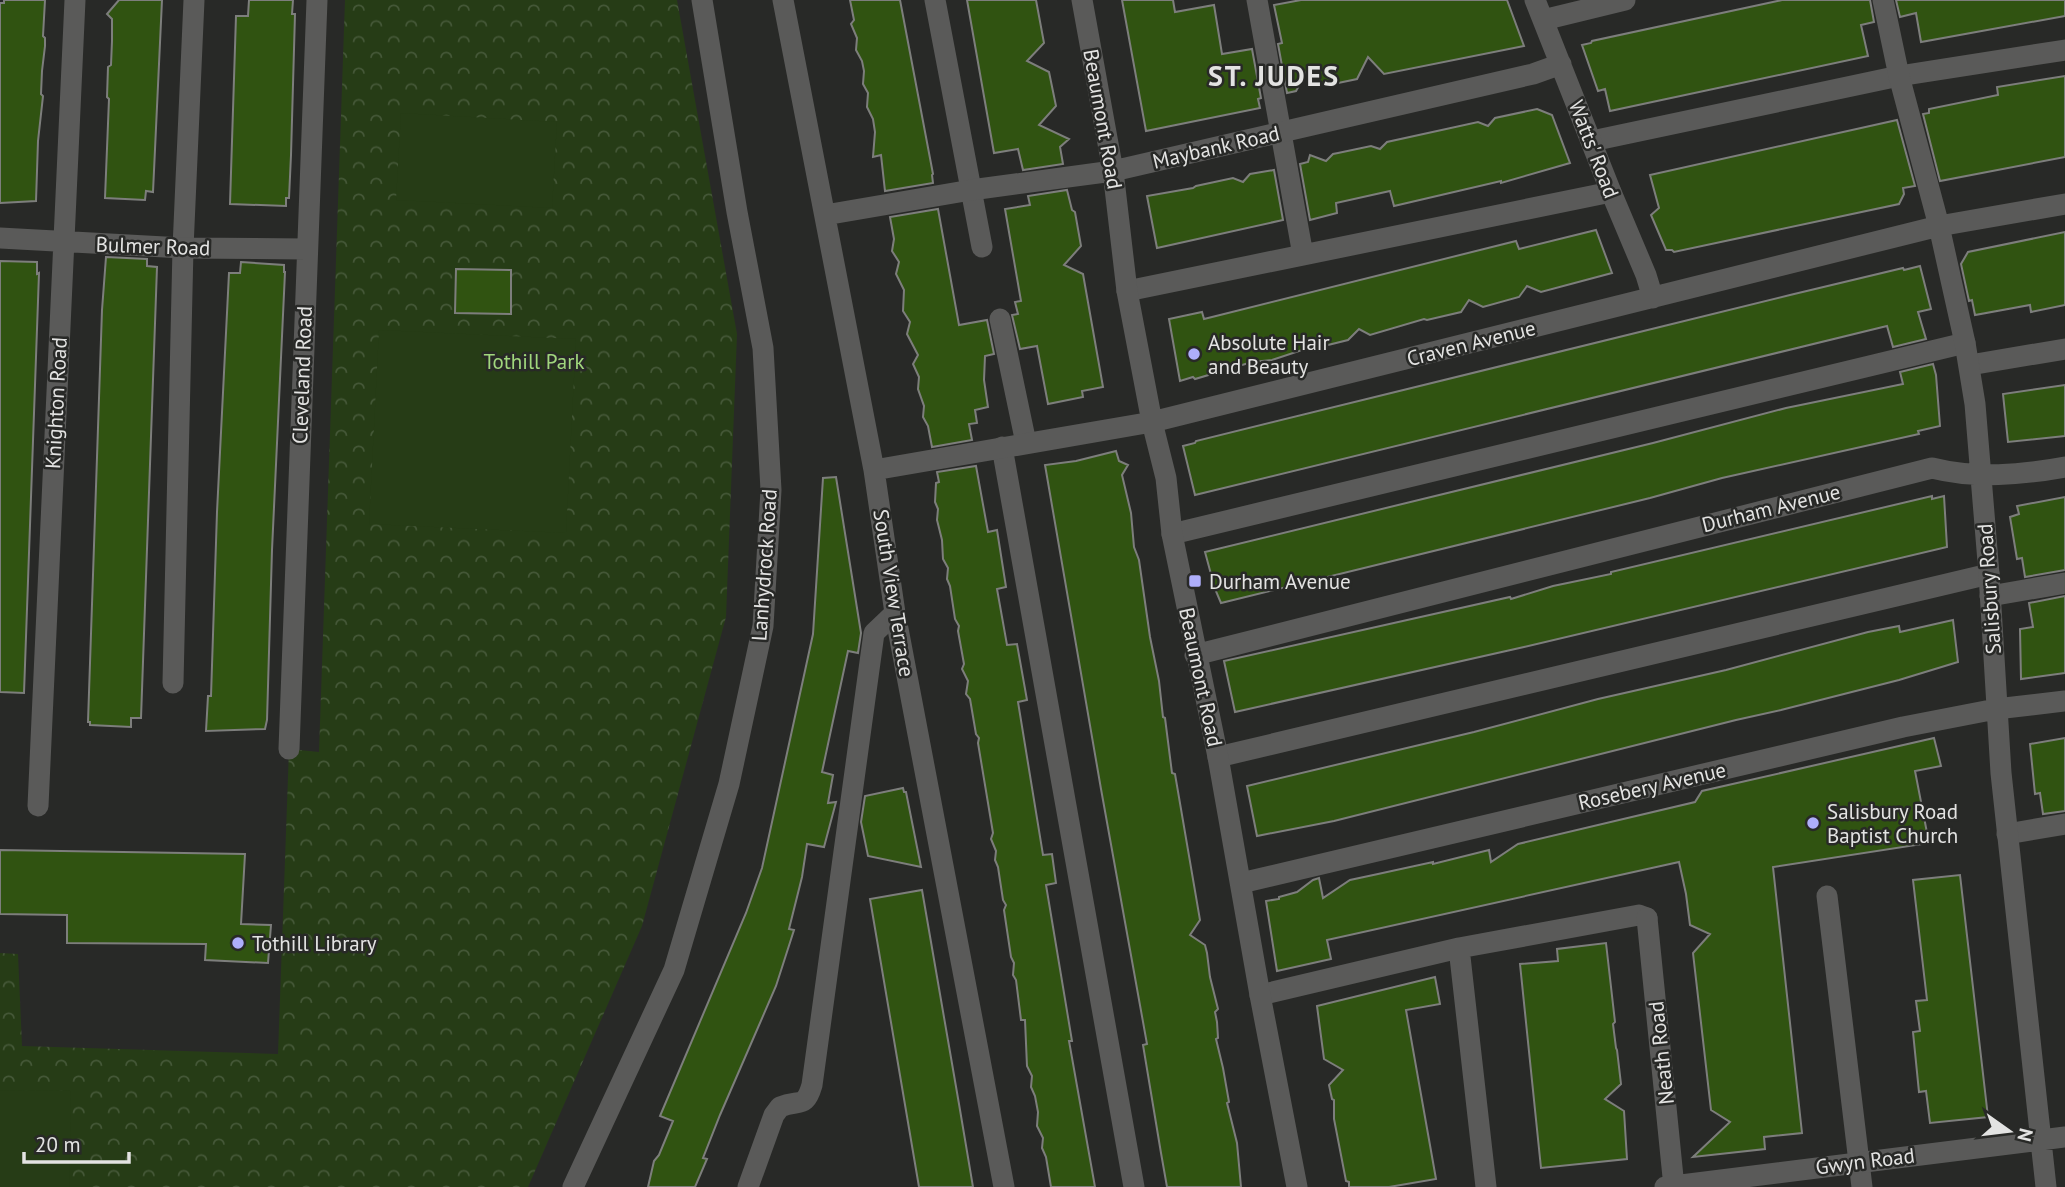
<svg xmlns="http://www.w3.org/2000/svg" width="2065" height="1187" font-family="'PT Sans',sans-serif">
<defs>
<pattern id="park-crowns" width="20" height="18" patternUnits="userSpaceOnUse" patternTransform="scale(1.75)"><rect width="20" height="18" fill="#263c16"/><path d="M2 6a3 3 0 1 1 6 0M12 15a3 3 0 1 1 6 0" fill="none" stroke="#455838"/></pattern>
</defs>
<rect width="100%" height="100%" fill="#282927"/>
<!-- park -->
<path fill="url(#park-crowns)" d="M345 0H677L737 334 726 617 642 926 528 1187H0V953L18 954 22 1046 278 1054 289 749 319 752Z"/>
<!-- pitch -->
<path fill="#263c16" d="M401 113 557 122 552 208 396 200Z
M379 330 576 339 566 533 369 524Z
M0 1090 71 1091 69 1187H0Z"/>
<!-- building -->
<path fill="#305311" stroke="#7d7e7c" stroke-width="2" d="M4 0H45L43 36 45 38V46L42 71 41 94 43 96 38 141 36 201 0 203V3H4Z
M119 0H162L153 192 146 191 145 200 105 198 109 99 107 97 108 67 111 65 112 41V19L107 14Z
M249 0H293L292 14H295L291 155 289 198H286V206L230 204 236 16H248Z
M850 0H900L933 174 932 175 933 183 885 191 881 155 873 157 875 132 873 119 867 107 868 93 863 84 864 71 862 61 856 50 857 38 851 24 854 20Z
M967 0H1036L1044 43 1027 61 1049 72 1056 106 1039 125 1069 139 1060 147 1063 164 1023 170 1018 149 994 153Z
M1122 0H1173L1175 12 1214 5 1222 54 1252 49 1261 98 1258 99 1260 108 1146 131Z
M1301 0H1507L1524 46 1384 74 1368 57 1357 79 1324 86 1308 69 1296 91 1287 93 1278 44 1282 43 1274 5Z
M1782 0H1870L1874 22 1861 25 1868 56 1610 111 1605 89 1598 91 1582 45 1591 43 1592 41Z
M1896 0H2065V16L1921 42 1916 13 1900 17Z
M2065 76V157L1940 181 1923 114 1929 113V109L1998 95 1997 87Z
M1537 109 1552 115 1570 163 1501 183V181L1394 206 1390 191 1336 203 1337 213 1310 220 1300 164 1308 162 1310 155 1326 161 1333 154 1338 153 1371 146 1380 149 1387 142 1478 122 1488 126 1495 118Z
M1897 120 1915 186 1903 188 1904 194 1899 204 1674 252 1672 250H1666L1651 215 1659 208 1650 175Z
M1274 170 1283 220 1157 248 1147 196 1193 188 1196 186 1233 178 1243 182 1250 174Z
M1067 190 1072 210 1075 212 1081 246 1064 265 1083 274 1103 387 1082 391 1083 397 1048 404 1037 346 1020 349 1012 315 1018 314 1015 302 1021 301 1005 209 1030 205 1028 196Z
M938 209 959 325 987 320 994 354 985 356 984 380 988 407 975 410 977 423 969 424 972 440 932 447 928 426 923 417 924 406 918 389 919 377 913 364 918 355 907 334 910 322 903 311 904 290 896 274 899 262 892 251 894 239 890 217Z
M1596 230 1612 273 1541 292 1527 286 1519 297 1483 307 1469 300 1461 312 1427 320 1424 319 1370 335 1359 329 1348 340 1312 349 1308 348 1272 360 1252 362 1195 379 1193 377 1180 381 1169 319 1202 312 1204 319 1516 241 1519 249Z
M2065 232V305L2031 312 2030 305 1975 315 1972 300 1969 301 1961 264 1968 252Z
M106 257 147 259V266L157 267 141 718H131V727L90 725V722H88L102 310Z
M0 261 37 262V274L39 273 24 693 0 692Z
M241 262 284 265V272H285L272 550 267 720 265 729 206 731 208 696H211L217 512 229 273H240Z
M1920 266 1931 309 1918 312 1926 339 1893 347 1887 326 1195 495 1183 446 1195 443 1196 441 1790 295 1903 268 1904 270Z
M456 269 511 270V314L455 313Z
M1933 364 1936 375 1940 426 1918 431 1919 434 1722 478 1650 498 1221 603 1215 589 1205 552 1653 443 1786 408 1903 384 1900 372Z
M2065 385V436L2008 442 2003 394Z
M1116 451 1119 461 1128 465 1122 475 1131 513 1134 547 1139 560 1150 637 1159 681 1163 717 1165 718 1172 773 1175 774 1200 920 1190 935 1205 945 1207 953 1210 977 1218 1009 1215 1012 1217 1022 1218 1038 1216 1039 1223 1068 1229 1102 1227 1103 1237 1143 1241 1187H1167L1161 1153 1143 1045 1147 1044 1101 789 1045 465 1076 461Z
M976 466 988 532 997 530 1006 587 997 589 1007 645 1017 644 1027 700 1018 702 1043 855 1052 854 1056 883 1046 885 1072 1041H1069L1095 1187H1051L1046 1157 1042 1148 1043 1138 1037 1126 1038 1112 1035 1096 1031 1087 1032 1076 1027 1066 1025 1020H1021L1016 980 1013 975 1014 963 1011 957 1004 910 1006 905 1003 900 998 867 995 860 996 851 991 839 993 833 978 743 979 738 976 734 970 699 966 694 968 681 962 669 964 664 958 631 959 626 955 619 950 586 947 579 948 568 943 559 942 540 937 520 938 509 935 502 936 483 939 482 937 472Z
M836 477 861 633 858 653 848 651 822 772 833 775 828 803 836 802 824 847 807 844 802 877 789 929 794 930 776 986 720 1115 703 1158 707 1159 695 1187H648L654 1161 659 1155 673 1121 660 1116 746 913 762 868 813 634 823 478Z
M1932 496V499L1944 496 1947 547 1524 647 1235 712 1224 661 1510 597 1511 599 1553 586 1611 574V572Z
M2065 497V570L2025 577 2022 558 2017 559 2010 517 2019 514 2017 506Z
M2065 596V673L2021 679 2020 629 2033 627 2029 603Z
M1953 620 1958 662 1899 680 1781 710 1736 720 1334 821 1257 836 1247 786 1474 732 1598 699 1726 670 1868 632 1899 626 1900 632Z
M1934 738 1941 766 1915 771 1929 843 1773 867 1802 1133 1764 1137 1765 1149 1693 1157 1730 1122 1711 1110 1693 953 1710 934 1690 925 1686 894 1679 862 1327 940 1331 959 1277 971 1266 901 1279 899V897L1297 892 1313 880 1319 878 1323 898 1350 880 1378 874 1433 862V864L1489 850 1491 862 1518 844 1695 802 1702 791Z
M2065 738V811L2043 814 2040 793 2035 794 2030 744Z
M903 788 904 792H906L921 867 868 856 861 822 865 796Z
M0 850 245 854 241 924 271 925 268 963 205 960 206 944 67 943V915L0 914Z
M1960 875 1988 1117 1930 1123 1926 1091 1919 1092 1913 1032 1920 1031 1916 1001 1927 1000 1913 880Z
M922 890 959 1104 973 1187H919L911 1140 870 899Z
M1606 943 1615 1022 1613 1024 1616 1048 1617 1050 1621 1084 1605 1099 1624 1111 1627 1159 1541 1168 1520 964 1558 961 1557 949Z
M1435 977 1440 1004 1406 1010 1436 1179 1389 1187H1349V1182L1346 1181 1334 1119V1100L1332 1099 1329 1085 1343 1070 1324 1059 1317 1006Z"/>
<g fill="none" stroke-linecap="round" stroke-linejoin="round">
<!-- lane -->
<path stroke="#5a5a59" stroke-width="21" d="M935 0 982 247
M1257 0 1303 255
M1592 141 1899 76 2065 50
M1127 291 1611 192
M1000 319 1026 443
M1970 365 2065 349
M1002 447 1134 1187
M1172 534 1965 343
M1990 596 2065 583
M173 683 183 248 194 0
M1218 757 1989 574
M2007 834 2065 824
M1827 896 1862 1187
M1459 948 1486 1187
M1260 995 1459 948 1639 915 1647 918
M748 1187 774 1115 780 1107C800 1099 805 1109 812 1085L874 633 895 613"/>
<!-- street -->
<path stroke="#5a5a59" stroke-width="21" d="M783 0 874 470 895 613 1004 1187
M1082 0 1113 171 1127 291 1152 422 1166 478 1172 534 1218 757 1260 995 1297 1187
M1535 0 1611 192 1646 275 1653 298
M1883 0 1899 76 1939 226 1965 343 1975 404 1989 574 2001 773 2046 1187
M1543 20 1625 0
M825 215 971 190 1113 171 1533 74 1561 64
M0 238 183 248 307 249
M874 470 1152 422 1939 226 2065 204
M1195 655 1932 468C1976 479 2021 475 2065 467
M289 749 317 0
M38 806 75 0
M1241 883 1903 727 1996 709 2065 701
M1647 918 1674 1187
M573 1187 674 970 729 784 763 626 771 490 763 348 737 212 702 0
M1665 1187 2065 1137"/>
</g>
<!-- markers -->
<g fill="#aeaefa" stroke="#282927" stroke-width="2.5">
<circle cx="1194" cy="354" r="7"/>
<rect x="1188" y="574" width="14" height="14" rx="3.5"/>
<circle cx="1813" cy="823" r="7"/>
<circle cx="238" cy="943" r="7"/>
</g>
<g text-anchor="middle" dominant-baseline="central" stroke-width="5" stroke-linejoin="round" paint-order="stroke">
<!-- street labels -->
<g font-size="21" fill="#e3e3e2" stroke="#282927">
<text transform="translate(1103 119) rotate(80)">Beaumont Road</text>
<text transform="translate(1216 147) rotate(-13)">Maybank Road</text>
<text transform="translate(1594 149) rotate(69)">Watts' Road</text>
<text transform="translate(153 246) rotate(2)">Bulmer Road</text>
<text transform="translate(1471 343) rotate(-14)">Craven Avenue</text>
<text transform="translate(302 375) rotate(-88)">Cleveland Road</text>
<text transform="translate(56 403) rotate(-87)">Knighton Road</text>
<text transform="translate(1771 508) rotate(-14)">Durham Avenue</text>
<text transform="translate(764 565) rotate(-86)">Lanhydrock Road</text>
<text transform="translate(1989 589) rotate(-94)">Salisbury Road</text>
<text transform="translate(894 593) rotate(81)">South View Terrace</text>
<text transform="translate(1201 677) rotate(78)">Beaumont Road</text>
<text transform="translate(1652 786) rotate(-13)">Rosebery Avenue</text>
<text transform="translate(1661 1053) rotate(-96)">Neath Road</text>
<text transform="translate(1865 1161) rotate(-7)">Gwyn Road</text>
</g>
<!-- poi labels -->
<g font-size="21" fill="#e3e3e2" stroke="#282927" text-anchor="start">
<text x="1208" y="342">Absolute Hair<tspan x="1208" dy="24">and Beauty</tspan></text>
<text x="1209" y="581">Durham Avenue</text>
<text x="1827" y="811">Salisbury Road<tspan x="1827" dy="24">Baptist Church</tspan></text>
<text x="252" y="943">Tothill Library</text>
</g>
<!-- park labels -->
<g font-size="21" fill="#a1d77d" stroke="#282927">
<text x="534" y="361">Tothill Park</text>
</g>
<!-- district labels -->
<g font-size="28" font-weight="bold" letter-spacing="2" fill="#e3e3e2" stroke="#282927">
<text x="1274" y="75">ST. JUDES</text>
</g>
</g>
<!-- north arrow -->
<g transform="translate(2009 1131) rotate(104)" stroke="#282927" stroke-width="5" paint-order="stroke">
<path d="M0-5L12 26L0 18L-12 26Z" fill="#e3e3e2"/>
<text y="-10" font-size="19" font-weight="bold" text-anchor="middle" fill="#e3e3e2">N</text>
</g>
<!-- scale -->
<path d="M24 1152v10h105v-10" fill="none" stroke="#e3e3e2" stroke-width="3.5"/>
<text x="35" y="1152" font-size="21" fill="#e3e3e2" stroke="#282927" stroke-width="5" paint-order="stroke">20 m</text>
</svg>
